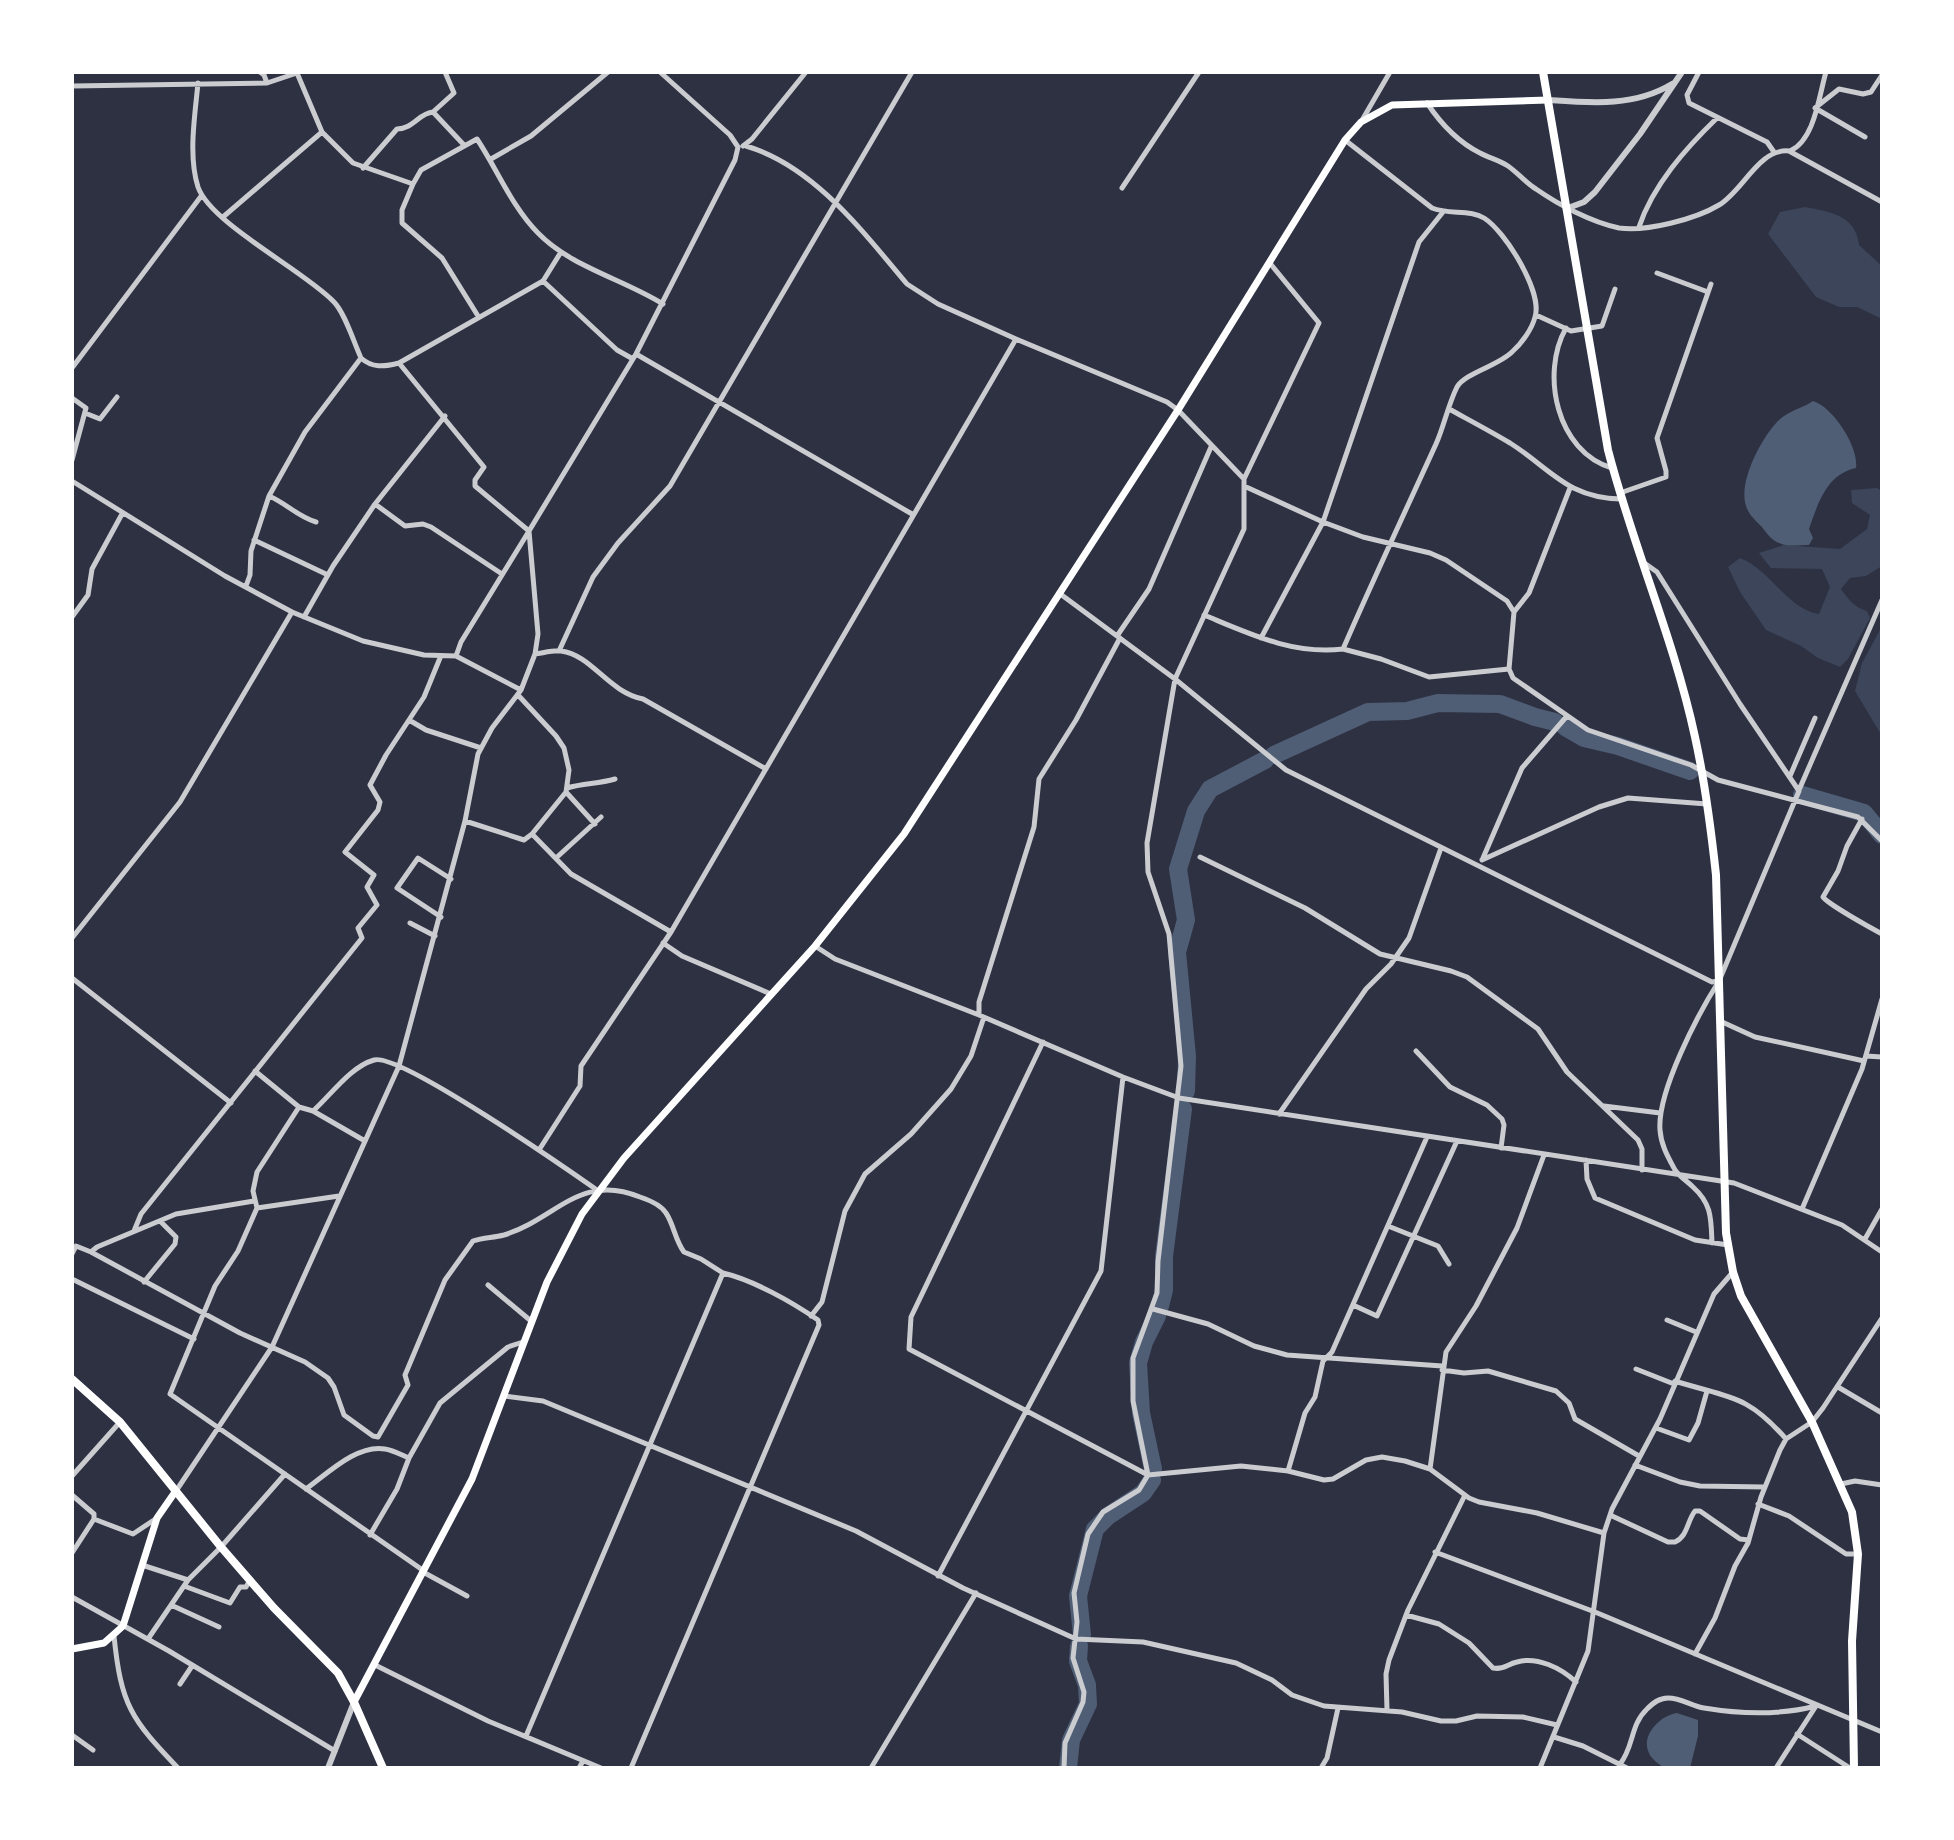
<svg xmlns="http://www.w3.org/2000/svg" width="1954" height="1840" font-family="Merriweather,serif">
<rect width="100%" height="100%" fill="#2d3142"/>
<!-- green -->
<path fill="#3c4559" d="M1805 207C1830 212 1856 215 1859 245L1882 266V319L1857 307H1839L1816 297 1768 234 1780 212Z
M1877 488 1882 491V566L1866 576 1850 578 1841 589C1849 600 1854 607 1867 611L1870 618 1848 659 1840 667 1818 658 1801 646 1766 630 1740 592 1728 567 1740 558C1771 570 1787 609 1819 614L1830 587 1822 569 1771 568 1759 553 1784 545 1840 549 1867 529 1870 515 1852 503 1851 490Z
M1882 626V736L1855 691 1862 663Z"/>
<!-- water -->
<path fill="#4f5d75" d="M1813 401C1833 407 1859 447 1856 468 1827 474 1818 503 1809 529L1813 538 1809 545C1800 545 1787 547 1779 543 1771 540 1766 532 1761 526 1755 520 1749 515 1746 506 1738 482 1761 439 1777 422 1787 411 1801 409 1813 401Z
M1677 1713 1698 1720V1736L1690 1768H1664C1659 1764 1651 1759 1649 1753 1640 1735 1661 1715 1677 1713Z"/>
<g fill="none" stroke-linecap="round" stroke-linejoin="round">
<!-- river -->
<path stroke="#4f5d75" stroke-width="18" d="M1565 727 1584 738 1618 746 1690 771
M1274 755 1368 712 1407 711 1438 703 1500 704 1535 717 1555 722
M1802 795 1864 813 1882 835
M1186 1091 1187 1056 1177 952 1186 920 1178 869 1196 811 1210 789 1265 760
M1160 1306 1164 1290V1256L1183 1109
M1153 1469 1141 1413 1138 1363 1144 1342 1157 1316
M1082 1635 1078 1596 1095 1529 1108 1516 1143 1493 1152 1480
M1068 1768 1071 1740 1088 1704 1087 1685 1078 1661 1079 1646"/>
<!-- minor -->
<path stroke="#caccd0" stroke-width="5" d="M260 72 264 75 267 83
M445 72 454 93 433 112 464 145
M1699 72 1687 95 1689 103 1767 142 1774 152
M297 73 322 132 353 163 413 184 421 170 477 139C497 169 512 207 538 233 571 267 623 279 663 304
M198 83C195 115 188 156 198 187 211 224 305 271 334 302 345 313 354 343 361 358 372 368 384 367 399 363L543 281 561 252
M72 86 267 83 297 73
M1427 103C1441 124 1458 142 1480 153 1489 158 1499 160 1508 166 1518 173 1526 183 1536 189 1559 205 1591 222 1619 228 1646 232 1696 219 1719 205 1743 191 1759 148 1789 151L1882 202
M1361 122 1390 72
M1865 137 1815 108 1839 89 1863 94 1871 92 1882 75
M1345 140 1432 208C1449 215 1470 209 1484 218 1505 231 1543 292 1535 317 1532 329 1522 343 1512 352 1498 366 1465 373 1457 387 1448 405 1444 426 1436 444 1405 512 1373 580 1343 649L1381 659 1429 677 1509 669
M743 146 752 139 806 72
M746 146C814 166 863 232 907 284L938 304 1016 339 1167 402 1178 410 1244 479V529L1175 679 1147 843 1148 872 1169 934 1181 1066 1158 1261 1157 1293 1133 1358V1401L1148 1475 1139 1490 1103 1512 1088 1534 1074 1593 1077 1622 1073 1658 1084 1692 1083 1702 1065 1743 1064 1768
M1790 151C1815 140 1819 95 1826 72
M491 159 531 136 608 72
M363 168 397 129C413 129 419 113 433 112
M413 184 402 210V223L442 258 478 316
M1122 188 1199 72
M223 217 322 132
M1639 227C1653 185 1686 148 1717 118
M1657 273 1708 292
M543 281 617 350 633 359
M1536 315 1571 331 1602 326 1615 289
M1566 328C1540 374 1557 452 1612 468
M636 354 912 514
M399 363 484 467 475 480V486L529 531 461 642 456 656
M72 368 202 195
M72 398 86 408 72 460
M1449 409C1469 420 1490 431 1510 443 1551 469 1567 498 1621 499
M85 413 100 419 117 397
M1244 479 1319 323 1269 262
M72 481 225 576 292 612 363 641 424 655 456 656 521 690
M1244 486 1323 522 1363 537 1430 553 1446 560 1507 601 1514 612 1509 669 1513 678 1588 730 1691 765 1718 780 1858 817 1882 841
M1620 493 1666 477V471L1657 438 1711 284
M269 496C286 503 298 517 316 522
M375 504 405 526 423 524 431 527 502 574
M254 540 328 575
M1643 562 1657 572 1740 704 1799 791 1719 981C1698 1014 1657 1092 1660 1130 1661 1145 1668 1157 1675 1170 1680 1177 1687 1181 1693 1187 1712 1204 1711 1219 1712 1243
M246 586 250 575 251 551 269 496 305 432 361 358
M1059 593 1175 679 1286 770 1712 982 1718 981
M1514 612 1529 593 1570 488
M1204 615C1250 634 1293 655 1343 649
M72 617 88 595 92 569 122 514
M304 617 333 566 375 504 445 416
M1117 636 1149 589 1211 447
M1261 638 1323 522 1419 242 1443 212
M559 651 593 577 618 543 670 486 912 72
M535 654C543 653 553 650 561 651 592 655 608 692 643 699L766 769
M518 695 556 736 564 748 569 770 566 792 532 834
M409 720 426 730 481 748
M1790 776 1815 718
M567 788C584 783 598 784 615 779
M1799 790 1882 600
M566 792 595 824
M1862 819 1847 846 1838 871 1823 897C1828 904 1871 928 1882 934
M465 821 524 840 532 834 571 874 671 932
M1200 857 1305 908 1380 954 1451 971 1467 977 1538 1029 1567 1072 1638 1140 1642 1149V1170
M556 858 601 817
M1483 858 1522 768 1567 716
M1482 860 1599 807 1628 798 1707 804
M441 917 397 888 418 858 451 879
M410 923 435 936
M72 938 180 802 292 612
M663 943 682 956 771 994
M815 946 835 959 979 1015 1123 1077 1179 1098 1734 1183 1842 1225 1882 1252
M72 978 231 1103
M979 1014V1002L1034 827 1039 779 1076 720 1120 638
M1720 1021 1755 1037 1864 1061
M1043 1042 911 1317 909 1349 1148 1475 1241 1466 1288 1471 1324 1480 1333 1479 1366 1460 1382 1457 1405 1461 1430 1469 1469 1498 1479 1502 1537 1513 1604 1533
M1416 1051 1450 1087 1487 1105 1502 1119 1504 1125 1501 1148
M1866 1056 1882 1057
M255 1071 299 1107 313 1111C331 1095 350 1067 374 1060 399 1052 567 1169 597 1190
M1604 1106 1660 1113
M299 1107 257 1172 253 1191 257 1208 238 1251 215 1286 170 1394 424 1571
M313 1111 365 1141
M1279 1114 1366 989 1391 964 1409 938 1441 848
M539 1150 580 1086 581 1066 671 932 1016 339
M1586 1160 1587 1179 1595 1198 1695 1240 1728 1245
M257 1208 339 1196
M1802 1209 1862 1069 1882 999
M1388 1226 1438 1246 1449 1264
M134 1231 141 1214 362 938 358 928 377 905 367 887 374 875 345 852 378 810 380 802 370 785 386 755 424 697 440 658
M1865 1239 1882 1209
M91 1252 240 1333 305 1362 328 1378 334 1387 344 1415 373 1436 378 1437 408 1385 405 1375 445 1280 473 1241C483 1237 493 1238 504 1235 556 1219 580 1172 640 1197 649 1200 661 1205 666 1213 674 1225 675 1240 684 1252L701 1259 723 1273 526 1736
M72 1254 76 1246 91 1252 97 1247 176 1214 254 1201
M72 1279 194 1339
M144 1282 175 1244 176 1237 160 1221
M488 1285 531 1321
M1353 1305 1377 1316 1457 1141
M1153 1309 1208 1324 1254 1346 1287 1355 1442 1366
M811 1316 822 1302 845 1211 865 1174 911 1134 951 1089 971 1056 984 1017
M1667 1320 1696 1332
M1636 1369 1674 1384
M1442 1370 1464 1373 1488 1371 1556 1391 1569 1403 1575 1419 1639 1456
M1675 1381C1728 1398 1746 1393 1786 1439
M1838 1387 1882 1413
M504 1396 543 1401 856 1531 963 1588 1076 1639 1143 1642 1236 1663 1272 1680 1292 1695 1324 1706 1402 1712 1441 1721H1456L1477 1716 1523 1717 1557 1725
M1656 1428 1689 1440 1698 1423 1707 1391
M1635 1465 1680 1482 1700 1486 1764 1487
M1430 1469 1446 1352 1476 1306 1517 1228 1544 1155
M1288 1471 1305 1413 1315 1397 1323 1361 1332 1352 1427 1137
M72 1476 120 1422
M1841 1484 1855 1481 1882 1485
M306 1489C327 1474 357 1444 385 1449 393 1450 401 1455 409 1458
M176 1491 272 1347 399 1066 465 821 478 754 492 728 521 690 535 654 538 634 529 531 636 354 735 160 738 147 730 135 660 72
M72 1495 94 1514V1519L72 1553
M1758 1504 1789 1516 1846 1554H1858
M1610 1515 1668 1542H1675C1688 1536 1687 1521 1695 1511H1700L1740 1539 1749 1540
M94 1519 133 1534 157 1518
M370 1535 397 1489 409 1458 440 1403 508 1347 523 1342
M1435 1552 1595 1612 1882 1732
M142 1565 188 1580
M423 1572 467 1596
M938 1576 1101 1271 1123 1077
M184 1586 230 1603 240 1587H246L250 1580
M72 1597 169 1651 335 1751
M171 1605 219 1627
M1406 1615 1439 1624 1469 1643 1493 1668C1504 1670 1507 1664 1517 1662 1537 1656 1561 1668 1576 1682
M114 1636C121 1705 131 1719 178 1768
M148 1639 188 1580 221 1547 285 1474
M1695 1654 1715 1618 1735 1566 1748 1543 1761 1497 1780 1450 1786 1439 1812 1422 1823 1408 1882 1318
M375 1665 488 1721 601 1768
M180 1684 192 1666
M1387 1710 1386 1674 1389 1660 1408 1610 1465 1495
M1797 1734 1850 1768
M72 1735 93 1750
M1554 1737 1583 1746 1627 1768
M1620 1764C1634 1747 1630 1725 1647 1709 1653 1703 1659 1698 1668 1698 1681 1698 1692 1706 1704 1708 1740 1714 1781 1715 1816 1706
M579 1768 583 1761
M631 1768 819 1325 818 1320C792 1302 753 1280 723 1273
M871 1768 976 1593
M1321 1768 1327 1758 1338 1708
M1540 1768 1588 1651 1604 1533 1612 1509 1660 1419 1714 1294 1733 1272
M1776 1768 1816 1706"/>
<!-- tertiary -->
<path stroke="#caccd0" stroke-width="6" d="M1548 100C1591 103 1634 107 1672 84
M1568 208 1584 202 1595 192 1640 134 1682 72
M328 1768 354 1702"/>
<!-- secondary -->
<path stroke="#fff" stroke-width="7" d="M72 1649 104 1643 123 1626 157 1518 175 1492
M354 1702 472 1479 547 1282 582 1214 624 1158 815 946 904 834 1178 410 1345 140 1361 122 1392 105 1548 100"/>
<!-- primary -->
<path stroke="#fff" stroke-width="8" d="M1543 72 1608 450C1633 547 1674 639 1695 737 1705 782 1711 829 1716 875L1726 1233 1733 1272 1741 1296 1812 1422 1852 1512 1858 1554 1852 1641 1854 1768
M72 1379 120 1422 221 1547 274 1608 338 1673 354 1702 383 1768"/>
</g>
<!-- border -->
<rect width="1954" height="1840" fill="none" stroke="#ffffff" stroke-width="148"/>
</svg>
